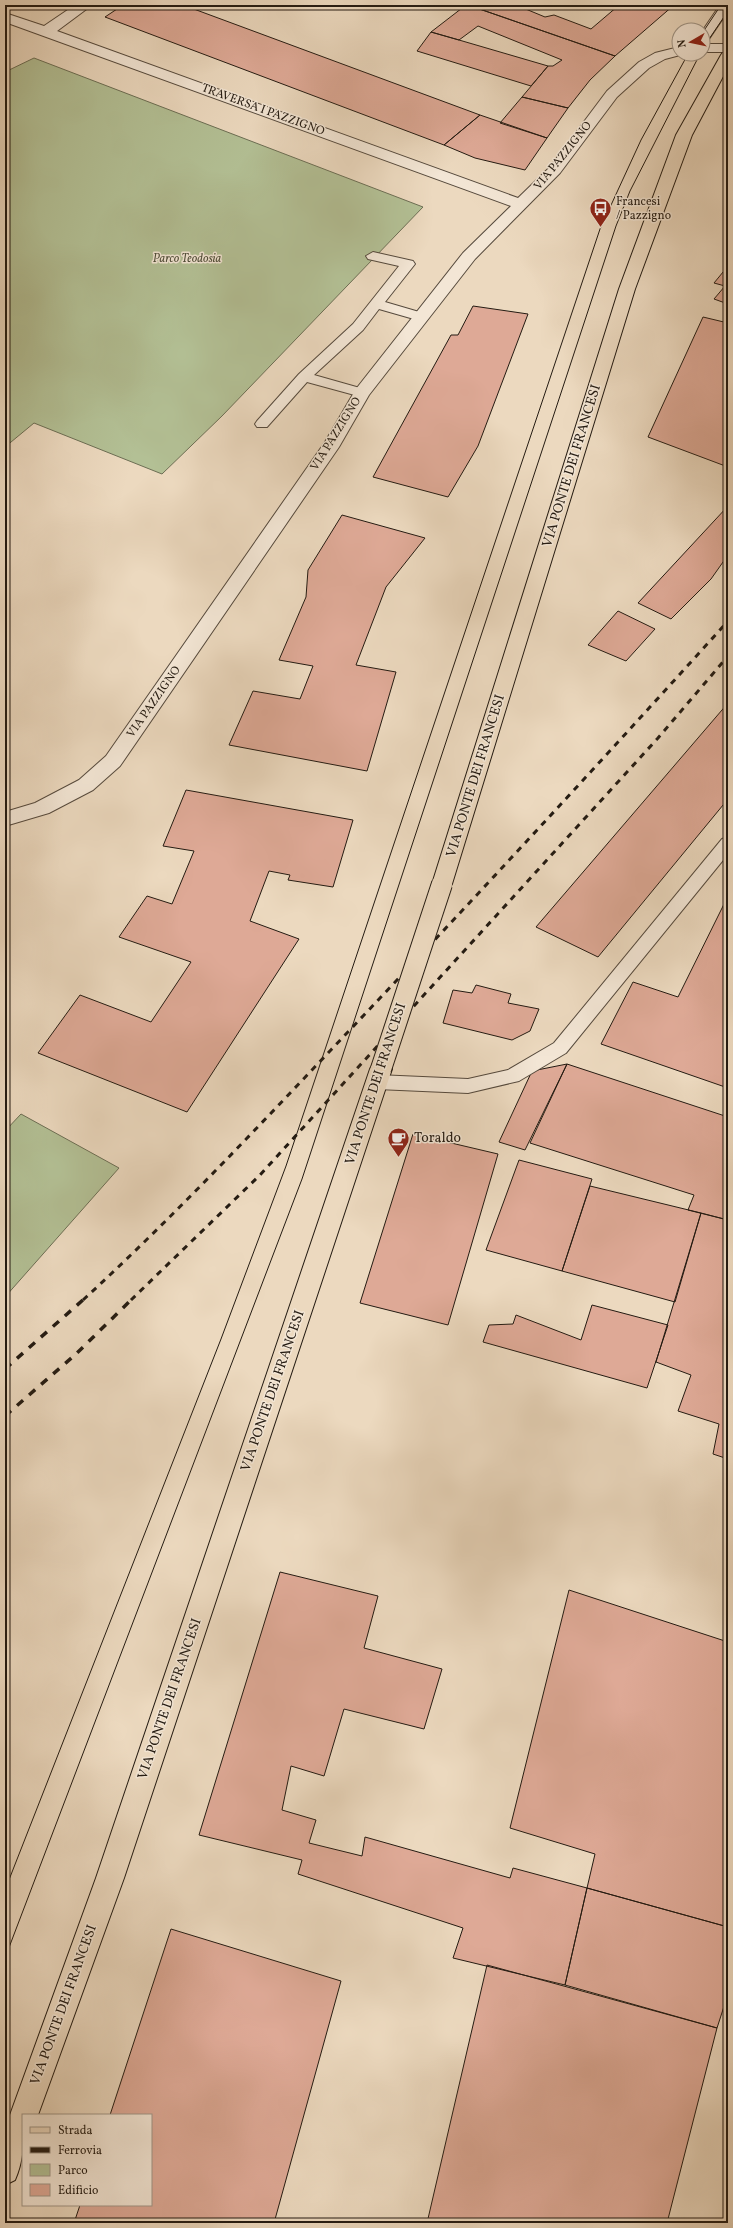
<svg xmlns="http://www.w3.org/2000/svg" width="733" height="2228" font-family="Vollkorn,serif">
<rect width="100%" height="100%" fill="#ecd9bf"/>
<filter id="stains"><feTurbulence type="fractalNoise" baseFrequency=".005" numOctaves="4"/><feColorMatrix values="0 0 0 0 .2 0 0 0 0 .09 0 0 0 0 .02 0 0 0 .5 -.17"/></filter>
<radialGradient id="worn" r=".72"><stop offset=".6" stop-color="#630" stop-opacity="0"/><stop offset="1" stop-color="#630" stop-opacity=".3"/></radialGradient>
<!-- green -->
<path fill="#b3c095" stroke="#6c6e54" d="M34 58 423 207 222 416 162 474 34 423 5 447V72Z
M21 1114 119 1168 5 1297V1131Z"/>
<!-- building -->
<path fill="#dea996" stroke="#241b12" d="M123 5H183L480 115 444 145 105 17Z
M466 5H468L615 56 590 80 568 108 522 97 548 66H553L562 60 478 26 459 40 431 32Z
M468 5H516L545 17 554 15 591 29 618 6 614 5H674L615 56Z
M431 32 459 40 548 66 531 86 417 51Z
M522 97 568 108 547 138 500 123Z
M480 115 547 138 525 170 475 158 444 145Z
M728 266V304L714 299 725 286 714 283Z
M473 306 528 314 478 446 448 497 373 477 451 335H458Z
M703 317 728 323V467L648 437Z
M728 506V555L711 579 671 619 638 603Z
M342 515 425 538 386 587 356 665 396 672 367 771 229 745 253 691 300 699 313 666 279 660 306 597 308 570Z
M618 611 655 629 626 661 588 645Z
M728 703V799L598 957 536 927Z
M186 790 353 820 333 887 288 880 290 875 269 871 250 921 299 939 187 1112 38 1053 80 995 151 1022 191 962 119 937 147 896 172 904 194 851 163 846Z
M727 898 728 1088 601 1044 633 982 678 997Z
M476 985 511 994 508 1003 539 1009 530 1031 512 1040 443 1023 453 990 472 993Z
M567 1064 728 1117V1209L724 1219 688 1210 694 1195 530 1143Z
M567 1064 525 1150 499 1142 532 1071Z
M413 1134 498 1154 448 1325 360 1303Z
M519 1160 592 1179 562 1271 486 1250Z
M590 1186 701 1213 675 1302 562 1271Z
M701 1213 728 1220V1459L713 1454 719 1424 678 1411 691 1375 656 1362Z
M592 1305 668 1325 647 1388 483 1342 489 1325 513 1324 516 1315 581 1340Z
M280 1572 378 1596 364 1648 442 1669 424 1729 344 1709 324 1776 291 1766 282 1810 316 1820 309 1843 362 1856 365 1837 510 1878 513 1868 587 1888 565 1985 453 1958 463 1928 298 1874 302 1860 199 1835Z
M569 1590 728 1642V1927L587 1888 595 1854 510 1828Z
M587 1888 728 1927V1994L717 2028 565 1985Z
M171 1929 341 1981 274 2223H74L80 2205H151V2115H110Z
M487 1965 717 2028 667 2223H427Z"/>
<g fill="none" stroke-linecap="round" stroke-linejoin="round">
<defs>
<path id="lane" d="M720 5H728V11L707 42 703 43V30Z
M373 252 413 261 415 264 385 302 426 314 428 317 421 321 379 309 363 330 314 375 367 390 369 393 367 396 362 397 307 382 267 427H257L255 424 257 421 299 374 353 324 399 266 368 259 366 256Z
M728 837V854L566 1053 519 1081 468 1093 377 1089 371 1087 368 1082 371 1077 377 1075 468 1079 508 1070 554 1043 722 839Z"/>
<path id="street" d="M75 5H92L57 31 518 198 550 167 607 91 639 62 655 53 679 47V54H684L665 59 649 68 617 97 560 173 475 259 369 395 339 447 120 766 93 790 49 813 5 826V812L35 803 79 780 106 756 325 442 356 389 463 253 511 206 5 22V13L44 26Z
M703 44H728V52H703Z"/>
<path id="primary" d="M728 51V67L692 135 635 289 452 884 449 889 442 891 435 889 432 884 619 289 676 135 721 55 723 52Z
M381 1061 389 1063 392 1069 124 1878 38 2115H23C23 2140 25 2157 15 2180L5 2185V2129L10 2115 96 1878 370 1069 373 1063Z"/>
</defs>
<!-- lane casing -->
<use href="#lane" stroke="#564a3d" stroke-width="2"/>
<!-- street casing -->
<use href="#street" stroke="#564a3d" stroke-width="2"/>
<!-- primary casing -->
<use href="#primary" stroke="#241b12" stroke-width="2"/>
<!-- lane -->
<use href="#lane" fill="#f3e6d5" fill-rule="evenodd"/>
<!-- street -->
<use href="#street" fill="#f3e6d5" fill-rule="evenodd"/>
<!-- primary -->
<use href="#primary" fill="#ecd9bf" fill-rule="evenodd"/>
<!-- tram -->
<path stroke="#241b12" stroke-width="1" d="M703 32 721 5
M703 48 728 11
M5 1890 221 1339 286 1166 600 229 641 140 688 54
M5 1958 302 1179 616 226 630 191 700 54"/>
<!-- rail-far1 -->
<path stroke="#241b12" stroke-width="3" stroke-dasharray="6 6" stroke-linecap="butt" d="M83 1300C181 1210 272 1112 364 1015 487 885 608 754 728 621
M131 1300 260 1175 658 738 728 656"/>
<!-- rail -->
<path stroke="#241b12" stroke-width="3.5" stroke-dasharray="8 8" stroke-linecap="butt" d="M5 1369 84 1299
M5 1416 76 1354 132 1299"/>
<defs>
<path id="primary-bridge" d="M381 1069 442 884"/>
</defs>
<!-- primary-bridge casing -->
<use href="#primary-bridge" stroke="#241b12" stroke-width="22" stroke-linecap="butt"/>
<!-- primary-bridge -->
<use href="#primary-bridge" stroke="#ecd9bf" stroke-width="20"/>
</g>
<!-- icons -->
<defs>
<symbol id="bus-pin" viewBox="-11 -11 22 30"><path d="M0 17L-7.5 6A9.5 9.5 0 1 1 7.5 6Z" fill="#8f2418" stroke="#f3e6d5"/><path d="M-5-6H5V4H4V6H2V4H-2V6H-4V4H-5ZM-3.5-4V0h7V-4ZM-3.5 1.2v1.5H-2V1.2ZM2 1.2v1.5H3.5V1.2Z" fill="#fff"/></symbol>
<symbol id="cafe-pin" viewBox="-11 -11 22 30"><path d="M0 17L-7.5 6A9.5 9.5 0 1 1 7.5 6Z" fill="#8f2418" stroke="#f3e6d5"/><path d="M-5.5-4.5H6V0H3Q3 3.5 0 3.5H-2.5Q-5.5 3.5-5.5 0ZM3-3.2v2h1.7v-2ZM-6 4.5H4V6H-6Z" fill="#fff"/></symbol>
</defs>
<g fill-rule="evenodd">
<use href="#bus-pin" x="588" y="196" width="25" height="34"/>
<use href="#cafe-pin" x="386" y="1126" width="25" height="34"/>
</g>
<g text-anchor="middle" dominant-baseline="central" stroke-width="3" stroke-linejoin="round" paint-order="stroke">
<!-- far-street labels -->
<g font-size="12" fill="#241b12" stroke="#f3e6d5">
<text transform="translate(263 110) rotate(20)">TRAVERSA I PAZZIGNO</text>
<text transform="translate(563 156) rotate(-51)">VIA PAZZIGNO</text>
<text transform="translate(336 434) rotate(-58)">VIA PAZZIGNO</text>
<text transform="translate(154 702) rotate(-55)">VIA PAZZIGNO</text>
</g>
<!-- far-poi labels -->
<g font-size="12" fill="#241b12" stroke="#f3e6d5" text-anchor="start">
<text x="616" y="202">Francesi<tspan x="616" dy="14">/ Pazzigno</tspan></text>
</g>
<!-- far-park labels -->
<g font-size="12" font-style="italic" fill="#4f4d39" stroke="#f3e6d5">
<text x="187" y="259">Parco Teodosia</text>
</g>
<!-- street labels -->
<g font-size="14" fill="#241b12" stroke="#f3e6d5">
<text transform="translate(572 466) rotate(-73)">VIA PONTE DEI FRANCESI</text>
<text transform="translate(476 776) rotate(-73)">VIA PONTE DEI FRANCESI</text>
<text transform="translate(376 1084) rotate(-72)">VIA PONTE DEI FRANCESI</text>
<text transform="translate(273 1391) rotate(-71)">VIA PONTE DEI FRANCESI</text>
<text transform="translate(170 1699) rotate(-71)">VIA PONTE DEI FRANCESI</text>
<text transform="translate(64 2005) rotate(-70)">VIA PONTE DEI FRANCESI</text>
</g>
<!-- poi labels -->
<g font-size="14" fill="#241b12" stroke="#f3e6d5" text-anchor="start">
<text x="414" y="1138">Toraldo</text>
</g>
</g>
<!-- margin -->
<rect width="733" height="2228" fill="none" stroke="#ecd9bf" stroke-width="20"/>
<rect x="6" y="6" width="721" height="2216" fill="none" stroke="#241b12" stroke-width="2"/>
<rect x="10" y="10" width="713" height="2208" fill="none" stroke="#241b12"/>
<!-- legend -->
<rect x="22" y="2114" width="130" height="92" fill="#f3e6d5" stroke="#a09587"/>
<rect x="30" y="2127" width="20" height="6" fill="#ecd9bf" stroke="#a09587"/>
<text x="58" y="2134" font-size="12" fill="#241b12">Strada</text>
<rect x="30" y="2147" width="20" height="6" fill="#241b12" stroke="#a09587"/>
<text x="58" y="2154" font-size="12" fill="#241b12">Ferrovia</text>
<rect x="30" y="2164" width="20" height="12" fill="#b3c095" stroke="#a09587"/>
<text x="58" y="2174" font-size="12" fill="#241b12">Parco</text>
<rect x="30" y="2184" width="20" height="12" fill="#dea996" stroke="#a09587"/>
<text x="58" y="2194" font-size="12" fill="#241b12">Edificio</text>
<!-- north arrow -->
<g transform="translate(691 42) rotate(261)"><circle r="19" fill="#f3e6d5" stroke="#a09587"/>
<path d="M0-3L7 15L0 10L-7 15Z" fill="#8f2418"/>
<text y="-6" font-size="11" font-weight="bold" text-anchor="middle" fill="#241b12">N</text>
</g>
<rect width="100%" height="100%" filter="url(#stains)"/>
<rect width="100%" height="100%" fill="url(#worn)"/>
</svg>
